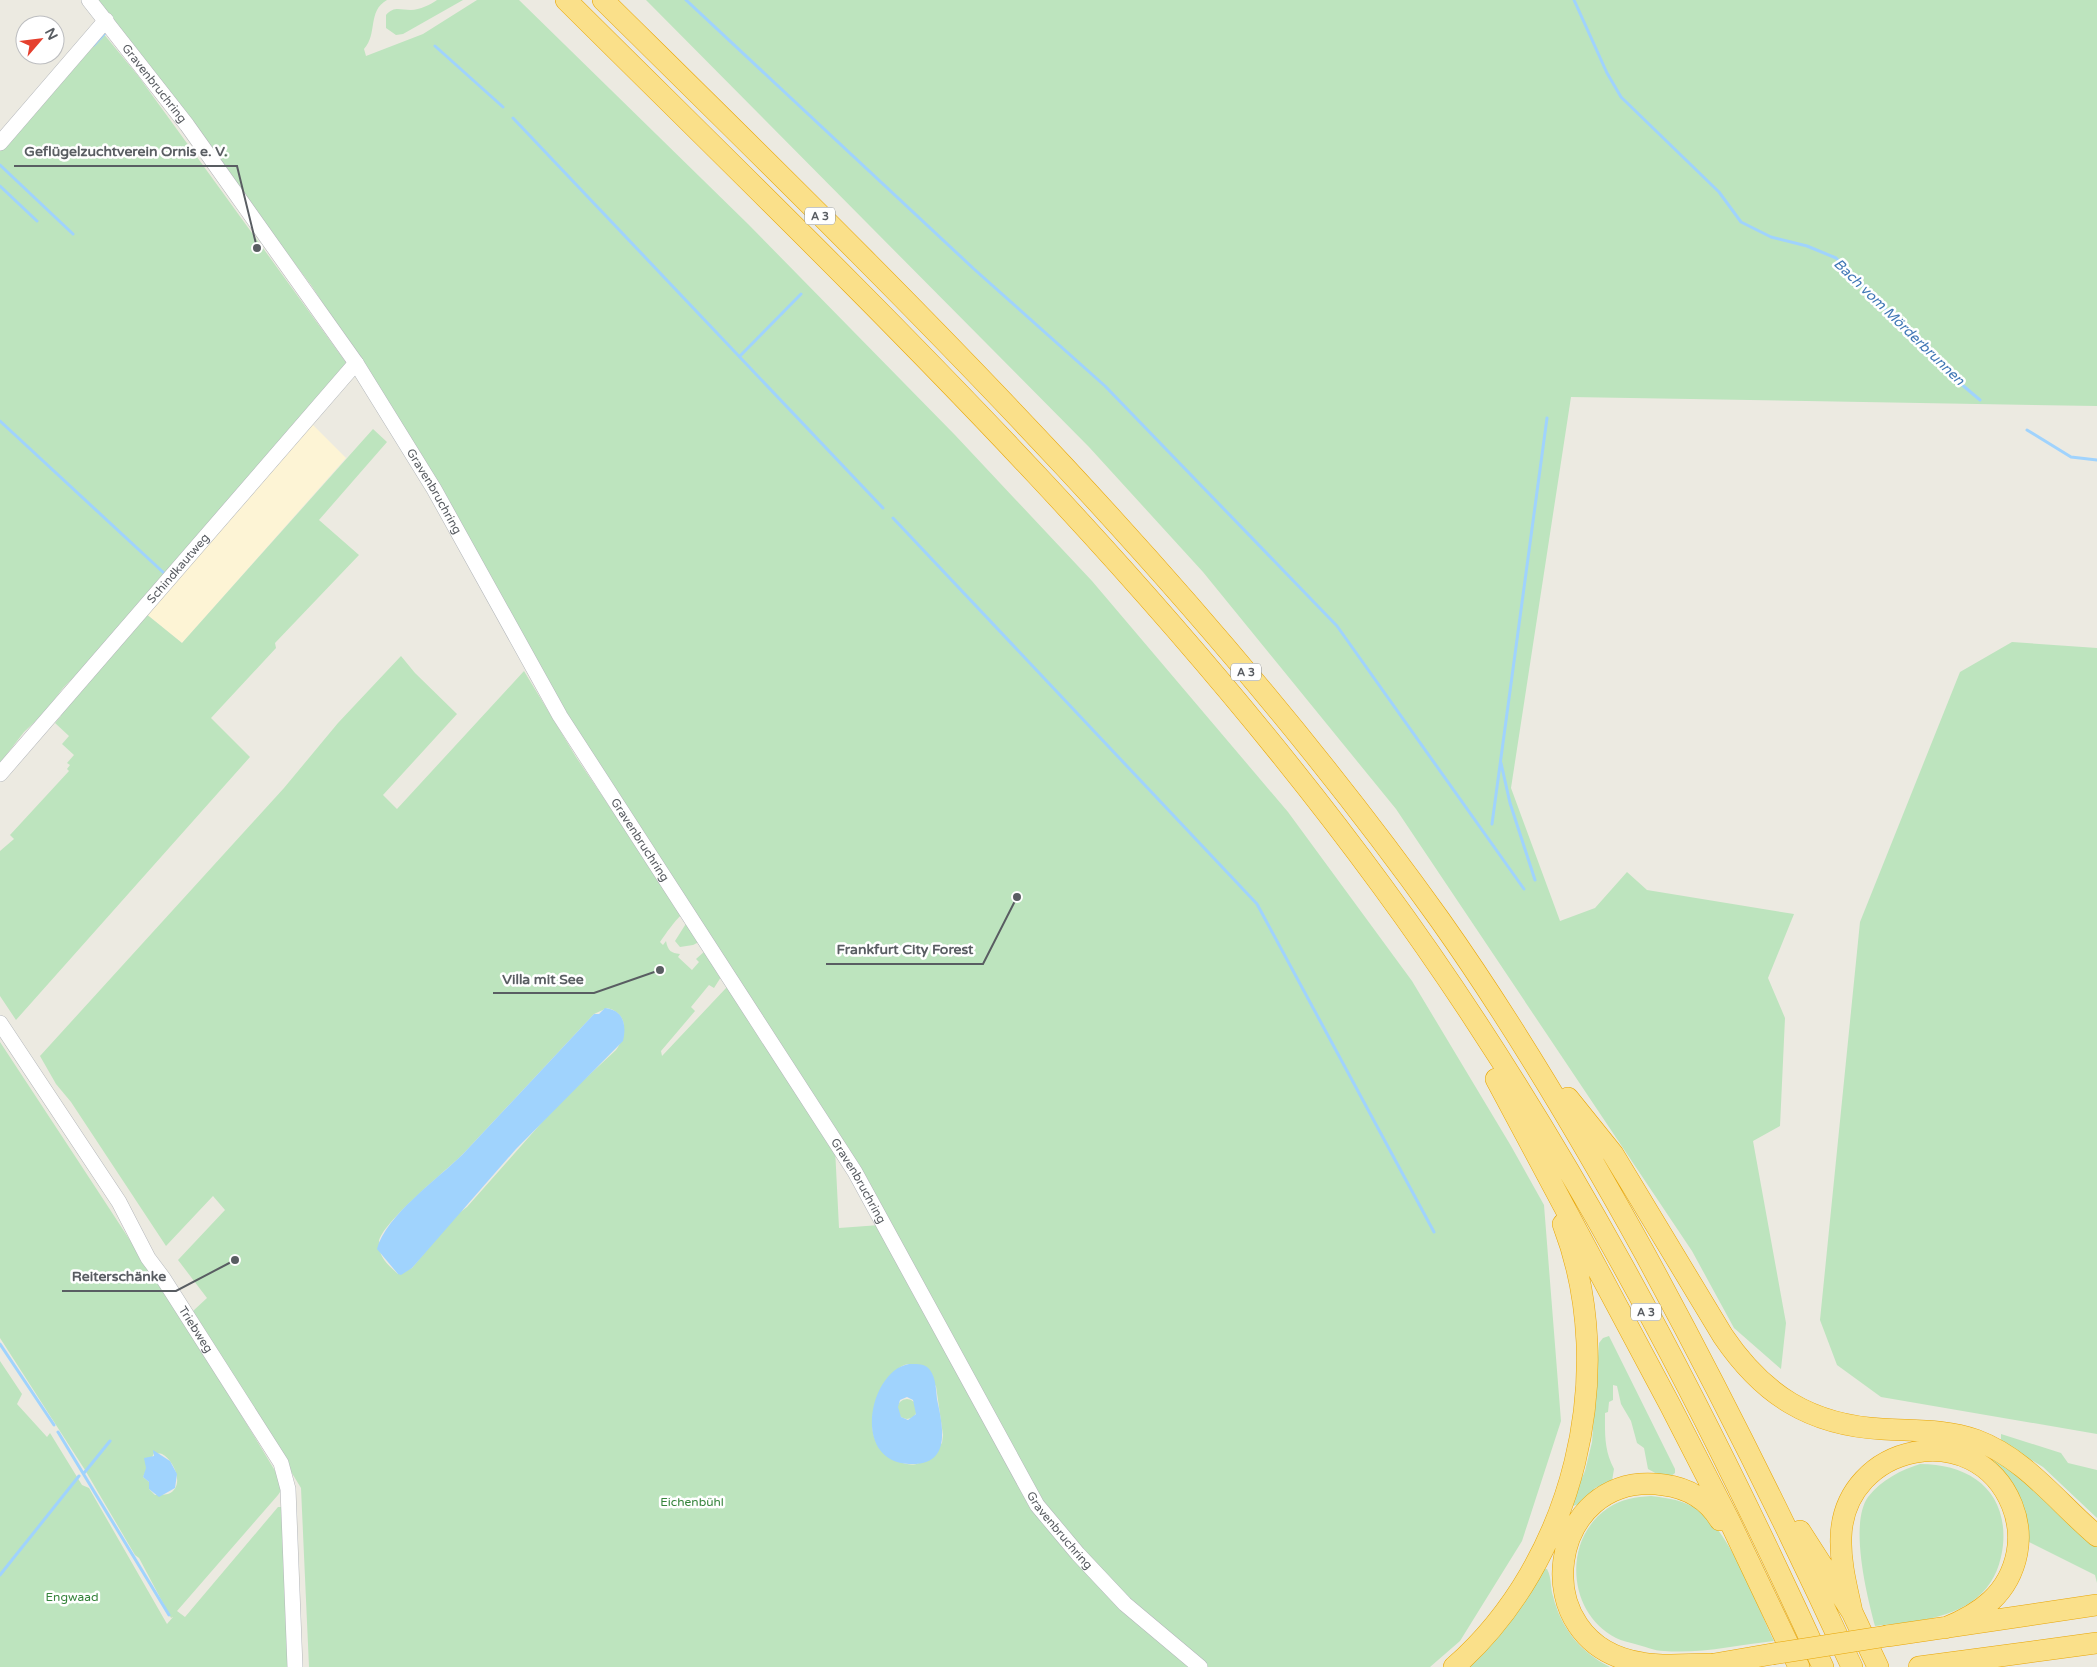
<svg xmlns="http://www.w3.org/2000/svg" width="2097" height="1667" font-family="'Varela Round',sans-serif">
<rect width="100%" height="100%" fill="#eceae1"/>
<!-- commercial -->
<path fill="#fdf4d5" d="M311 423 346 458 182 643 145 613Z"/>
<!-- green -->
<path fill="#bde4be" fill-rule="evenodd" d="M97 0H387C367 11 378 34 364 49L366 56 423 34 477 0H519L748 224 955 435 1092 581 1288 812 1412 981 1511 1146 1544 1205 1561 1421 1522 1541 1460 1641 1430 1667H1207L1153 1623 1049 1515 861 1173 542 674 370 375 311 285Z
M437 0H463L403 34 396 35 386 28V15C394 6 400 10 411 10 419 10 432 4 437 0Z
M646 0H2097V406L1571 397 1511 788 1560 921 1595 908 1627 872 1647 890 1794 914 1768 978 1785 1018 1780 1126 1753 1141 1786 1323 1781 1369 1734 1328 1692 1251 1396 809 1203 572 1089 447Z
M103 33 139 77 347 364 81 670 63 688 45 712 24 732 0 763V150Z
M373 429 387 442 319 520 359 555 275 643 276 648 211 718 250 757 16 1020 0 996V851L14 839 10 835 69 771 67 769 70 765 67 763 74 755 62 744 69 736 55 723 61 716 59 712 145 613 182 643Z
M2012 642 2097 648V1434L1881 1397 1837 1365 1820 1320 1860 922 1960 672Z
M401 656 415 673 457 714 383 795 397 809 524 671 576 757 682 914C673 923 667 932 660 942L663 945 666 941C668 951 671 953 680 954L678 957 692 970 699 962 696 959 705 951 721 977 714 988 709 985 691 1007 695 1011 661 1051 662 1056 727 987 835 1148 839 1228 880 1225 1019 1486 1192 1667H309L301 1488 193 1311 207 1298 178 1260 225 1210 213 1196 166 1246 71 1102 56 1084 40 1056 284 788 338 723ZM607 1008C629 1013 627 1035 616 1050L559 1103 467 1207 455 1216 412 1268 398 1274C388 1265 378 1257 379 1242 381 1223 447 1170 463 1154L594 1014ZM909 1364 936 1386 943 1435 942 1443C935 1449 927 1460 919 1463 913 1466 905 1464 900 1462 860 1448 869 1402 891 1376 897 1370 900 1365 909 1364Z
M687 922 699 942 693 945 680 947 675 941Z
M0 1042C95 1187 191 1330 280 1479L282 1489 278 1495 177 1611 185 1617 278 1507H285L291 1667H0V1361L22 1394 17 1404 47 1437 50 1433 82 1485 89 1488 167 1624 173 1617 171 1618 139 1558 135 1555 85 1470 0 1338ZM154 1453C157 1454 160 1453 162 1454 174 1460 186 1487 168 1494 164 1495 159 1495 155 1495L149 1489V1482L143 1477Z
M1609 1336 1675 1469V1473L1671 1476 1659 1475 1648 1469 1644 1448 1637 1443 1631 1421 1621 1404 1617 1386 1613 1385V1400L1609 1402 1608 1412 1605 1413C1605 1434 1604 1450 1614 1469L1612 1481 1595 1488 1585 1502 1573 1506 1571 1503 1585 1471 1592 1442 1599 1343 1603 1338Z
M897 1409a10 10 0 1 1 20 0a10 10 0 1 1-20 0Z
M2001 1434 2061 1453 2068 1463 2097 1470V1518L2043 1467 2001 1441Z
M1994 1455 2097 1543V1583L2095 1575 2025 1540 1991 1464Z
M1920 1464C1970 1464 2008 1491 2003 1545 2001 1563 1995 1580 1982 1593 1955 1620 1911 1622 1875 1626 1867 1596 1849 1524 1868 1497 1881 1480 1901 1470 1920 1464Z
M1651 1496C1668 1498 1684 1500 1698 1510 1730 1530 1757 1606 1774 1641 1738 1645 1700 1654 1664 1651 1654 1651 1644 1646 1635 1644 1629 1642 1622 1641 1616 1638 1567 1613 1562 1539 1608 1508 1621 1499 1636 1497 1651 1496Z
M1544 1569H1547C1552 1578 1550 1587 1553 1596 1561 1628 1580 1652 1610 1667H1467Z"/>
<!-- water -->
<path fill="#a0d3fd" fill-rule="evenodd" d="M605 1008C623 1010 627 1024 623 1041L516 1149 412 1268 401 1275 398 1274 377 1249C386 1215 438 1179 463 1154L594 1014H599Z
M909 1364C917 1364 925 1363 930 1370 936 1378 936 1390 937 1399 943 1427 952 1466 909 1464 850 1461 870 1370 909 1364ZM907 1397 913 1400 916 1414 908 1420 901 1417 898 1407 900 1400Z
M153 1450 170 1461 177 1474 175 1488 159 1497 149 1489V1482L143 1477 146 1468 144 1458 154 1456Z"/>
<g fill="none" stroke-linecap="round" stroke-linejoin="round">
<!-- stream -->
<path stroke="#a0d3fd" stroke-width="3" d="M686 0 974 269 1105 386 1337 626 1524 889
M1574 0 1607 73 1621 97 1719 192 1741 222 1771 237 1807 246 1836 258 1941 367 1980 400
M94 45 105 33
M435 46 503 107
M513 118 883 508
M0 165 73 234
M0 186 37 221
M740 356 801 294
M0 421 165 574
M2027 430 2071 457 2097 460
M893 518 1257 904 1434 1232
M1501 763 1510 803 1535 880
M1492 824 1547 418
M0 1344 54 1425
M58 1432 169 1615
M84 1473 110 1441
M0 1575 79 1476"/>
<defs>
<g id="minor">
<path id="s1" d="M89 0 187 125 356 363 434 489 560 716 855 1172 1037 1505 1078 1554 1125 1604 1200 1667"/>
<path d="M0 143 106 20"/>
<path id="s2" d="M0 774 356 363"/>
<path id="s3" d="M0 1023 119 1202 148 1258 163 1278 281 1463 288 1489 295 1667"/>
</g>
<path id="highway" d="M566 0C851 283 1144 561 1382 886 1559 1127 1699 1395 1823 1667
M603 0C898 291 1198 581 1440 920 1515 1026 1581 1138 1644 1252 1718 1388 1787 1526 1852 1667
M1496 1079 1670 1405 1729 1520 1799 1667
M1568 1098 1613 1154 1723 1336C1763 1395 1810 1425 1882 1429 1914 1431 1945 1429 1976 1440 2025 1458 2058 1503 2097 1536
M1800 1531 1852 1612 1878 1667
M1852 1612C1847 1588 1840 1563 1841 1537 1844 1443 1976 1416 2012 1505 2018 1520 2020 1537 2017 1553 2009 1594 1980 1614 1945 1628
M1887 1636 2097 1605
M1710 1664C1688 1664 1664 1667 1642 1663 1521 1645 1547 1468 1664 1485 1688 1488 1708 1500 1720 1520
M1454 1667C1574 1562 1620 1373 1563 1224
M1697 1667 1772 1654
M1919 1667 2097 1643"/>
</defs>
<!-- minor casing -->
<use href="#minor" stroke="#b4b7bb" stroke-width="16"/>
<!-- highway casing -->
<use href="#highway" stroke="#e8a505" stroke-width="22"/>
<!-- minor -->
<use href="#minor" stroke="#fff" stroke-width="15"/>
<!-- highway -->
<use href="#highway" stroke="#fae08a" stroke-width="21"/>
<defs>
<path id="highway-bridge" d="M1772 1654 1887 1636"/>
</defs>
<!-- highway-bridge casing -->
<use href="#highway-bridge" stroke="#e8a505" stroke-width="22" stroke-linecap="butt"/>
<!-- highway-bridge -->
<use href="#highway-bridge" stroke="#fae08a" stroke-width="21"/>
</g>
<g text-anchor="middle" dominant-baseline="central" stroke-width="5" stroke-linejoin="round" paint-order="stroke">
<!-- shield labels -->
<g fill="#fff" stroke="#8b8e91" stroke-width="1">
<rect x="805" y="207.5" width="30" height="17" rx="4"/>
<rect x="1231" y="663.5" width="30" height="17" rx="4"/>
<rect x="1631" y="1303.5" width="30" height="17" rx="4"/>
</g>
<g font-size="11" font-weight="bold" fill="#595d62">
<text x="820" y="216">A 3</text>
<text x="1246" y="672">A 3</text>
<text x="1646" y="1312">A 3</text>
</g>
<!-- street labels -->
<g font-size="12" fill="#595d62" stroke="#fff">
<text stroke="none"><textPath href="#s1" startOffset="106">Gravenbruchring</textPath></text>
<text stroke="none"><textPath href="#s1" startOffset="601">Gravenbruchring</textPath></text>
<text stroke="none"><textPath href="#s2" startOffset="272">Schindkautweg</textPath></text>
<text stroke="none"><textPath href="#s1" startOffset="1006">Gravenbruchring</textPath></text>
<text stroke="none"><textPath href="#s1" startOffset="1411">Gravenbruchring</textPath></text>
<text stroke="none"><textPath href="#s3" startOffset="364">Triebweg</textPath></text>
<text stroke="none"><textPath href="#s1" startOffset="1815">Gravenbruchring</textPath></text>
</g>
<!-- park labels -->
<g font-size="12" fill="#36843c" stroke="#fff">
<text x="692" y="1502">Eichenbühl</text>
<text x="72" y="1597">Engwaad</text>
</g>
<!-- water labels -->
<g font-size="14" font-style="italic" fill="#4178b6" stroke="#fff">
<text transform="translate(1899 322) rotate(44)">Bach vom Mörderbrunnen</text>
</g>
</g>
<!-- callouts -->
<path fill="none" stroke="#595d62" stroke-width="2" d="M257 248L237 166H14M1017 897L983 964H826M660 970L594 993H493M235 1260L176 1291H62"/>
<g fill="#595d62" stroke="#fff" stroke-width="2">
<circle cx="257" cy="248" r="5"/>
<circle cx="1017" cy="897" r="5"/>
<circle cx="660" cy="970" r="5"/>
<circle cx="235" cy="1260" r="5"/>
</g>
<g font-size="14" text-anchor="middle" font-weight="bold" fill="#595d62" stroke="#fff" stroke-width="5" stroke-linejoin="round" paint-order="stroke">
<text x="126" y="156">Geflügelzuchtverein Ornis e. V.</text>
<text x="905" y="954">Frankfurt City Forest</text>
<text x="543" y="984">Villa mit See</text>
<text x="119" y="1281">Reiterschänke</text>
</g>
<!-- north arrow -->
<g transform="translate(40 40) rotate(62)"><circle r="24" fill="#ffffff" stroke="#bdbec0"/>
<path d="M0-4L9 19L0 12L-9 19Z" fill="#e5402e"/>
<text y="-8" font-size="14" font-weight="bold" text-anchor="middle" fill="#595d62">N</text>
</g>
</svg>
